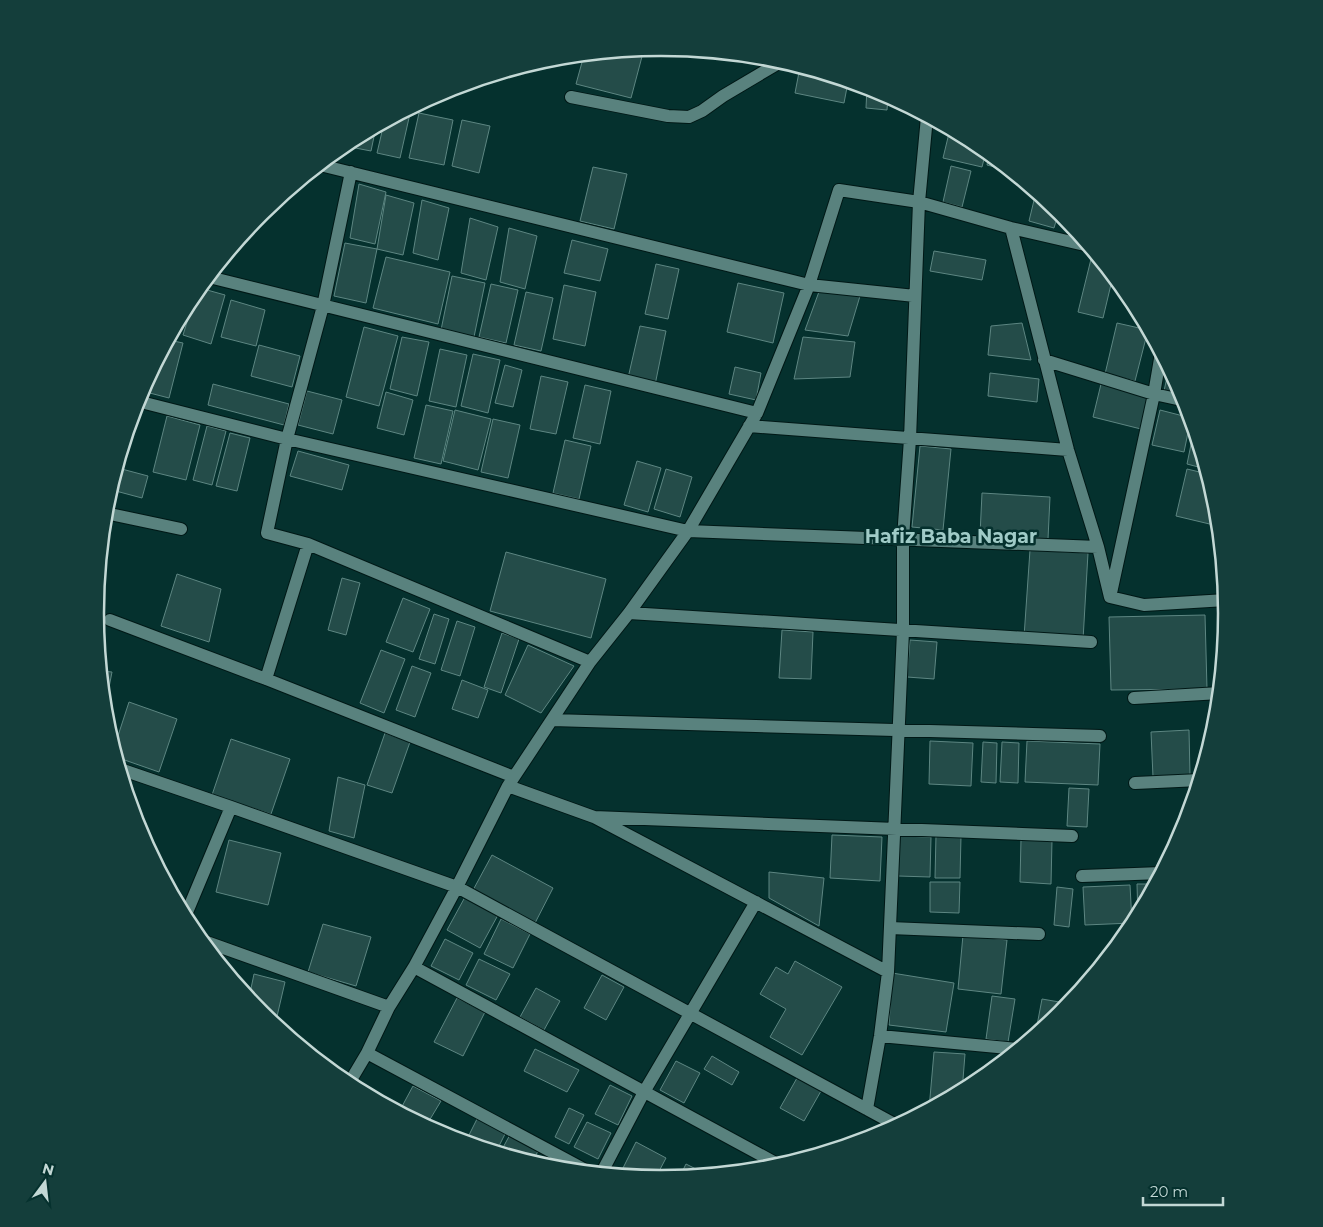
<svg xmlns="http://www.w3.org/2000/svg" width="1323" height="1227" font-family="Montserrat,sans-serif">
<rect width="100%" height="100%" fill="#05312e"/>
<!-- building -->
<path fill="#244c49" stroke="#5d8682" d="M644 49 631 98 576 84 584 55Z
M800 67 848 82 844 103 795 93Z
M867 87 888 96 887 110 866 108Z
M411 109 400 158 377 153 384 123Z
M419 113 453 120 444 165 409 158Z
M462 120 490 126 479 173 452 166Z
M376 127 371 151 345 146 347 143Z
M950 129 976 143 986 151 982 167 943 158Z
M989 154 1010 171 987 165Z
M951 166 971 171 962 207 943 202Z
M593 167 627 174 614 229 580 221Z
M359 184 386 192 375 244 350 238Z
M1036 192 1059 211 1054 228 1029 221Z
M386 195 414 203 403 255 377 249Z
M422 200 449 208 438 260 413 253Z
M470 218 498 227 486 280 461 273Z
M509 228 537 236 525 289 500 282Z
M572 240 608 249 600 281 564 273Z
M345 243 377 249 366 303 334 296Z
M934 251 986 260 982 280 930 271Z
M1092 255 1097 256 1113 276 1103 318 1078 312Z
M386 257 450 272 438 324 373 308Z
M656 264 679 269 668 319 645 314Z
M452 276 485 283 474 337 441 330Z
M738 283 784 293 773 343 727 332Z
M491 284 518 290 506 343 479 337Z
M564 285 596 292 585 346 553 339Z
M200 288 225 295 211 344 183 335 196 293Z
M820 289 860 296 848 336 805 330Z
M526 292 553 298 541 351 514 345Z
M231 300 265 310 256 346 221 337Z
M1022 323 1031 360 988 355 991 326Z
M1117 323 1148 330 1135 381 1105 374Z
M640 326 666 331 655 385 628 378Z
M364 327 398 336 379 406 346 397Z
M402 337 429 342 417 396 390 389Z
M803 337 855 342 850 377 794 379Z
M169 340 183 343 169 398 142 391Z
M259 345 300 356 292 387 251 376Z
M440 349 467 355 456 407 429 401Z
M473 354 500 360 488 413 461 406Z
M505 365 522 370 513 407 495 403Z
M735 367 761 373 756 400 729 394Z
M1169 368 1184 395 1164 391Z
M990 373 1039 379 1037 402 988 396Z
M541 376 568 382 556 434 530 429Z
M213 384 289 404 284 425 208 405Z
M1101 384 1149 396 1141 429 1093 417Z
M585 385 611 391 600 444 573 438Z
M307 391 342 400 333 434 298 425Z
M386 392 413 400 404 435 377 428Z
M426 405 453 411 441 464 414 458Z
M135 410H136L123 461 119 460Z
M455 410 491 419 478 470 443 461Z
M1160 410 1191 418 1184 452 1152 445Z
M167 416 200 425 186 480 153 472Z
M493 419 520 425 508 478 481 472Z
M207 426 226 431 212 485 193 480Z
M1194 430 1206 469 1187 464Z
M230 433 250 438 237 491 216 486Z
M565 440 591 446 579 499 553 493Z
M920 446 951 449 943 530 912 527Z
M298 451 349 465 342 490 290 476Z
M637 461 661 468 648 512 624 505Z
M118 468 148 476 142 498 112 490Z
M666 469 692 477 680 517 654 509Z
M1187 469 1208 474 1217 503 1218 526 1176 516Z
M982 493 1050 497 1048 539 980 535Z
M1030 550 1088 553 1083 640 1024 637Z
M506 552 606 579 591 638 490 611Z
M177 574 221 589 209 642 161 626Z
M342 578 360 583 346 635 328 630Z
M403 598 430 609 413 652 386 642Z
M434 614 449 619 435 664 419 659Z
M1205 615 1207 689 1111 690 1109 617Z
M457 621 475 627 460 676 441 670Z
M782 630 813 632 811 679 779 678Z
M502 633 519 639 501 693 484 687Z
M910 640 937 642 934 679 907 677Z
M528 645 574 666 541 713 505 695Z
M381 650 405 659 384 713 360 703Z
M412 666 431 673 415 717 396 710Z
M101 671 112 672 105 708Z
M462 680 488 690 478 718 452 709Z
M129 702 177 719 159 772 116 757 114 748Z
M1189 730 1190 775 1153 777 1151 732Z
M385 733 410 742 392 793 367 785Z
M231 739 290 759 271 814 212 795Z
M930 741 973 743 971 786 929 784Z
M1027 741 1100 744 1098 785 1025 782Z
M983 742 997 743 996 783 981 782Z
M1002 742 1019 743 1018 783 1000 782Z
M338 777 365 785 354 838 329 831Z
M1069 788 1089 789 1087 827 1067 826Z
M832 835 882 837 880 881 830 878Z
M936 835 961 836 960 878H935Z
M899 836 931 837 930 877 898 876Z
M1021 839 1052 840 1051 884 1020 882Z
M229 840 281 853 268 905 216 892Z
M492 855 553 888 534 925 472 892Z
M769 872 824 878 819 926 769 898Z
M930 882H960L959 913 930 912Z
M1137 884H1156L1138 918Z
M1130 885 1132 923 1085 925 1083 887Z
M1057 887 1073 889 1069 927 1054 925Z
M465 897 498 915 480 948 447 930Z
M501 919 530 934 513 968 484 954Z
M323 924 371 937 356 986 308 972Z
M963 935 1007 940 1001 994 958 989Z
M445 939 473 953 459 980 431 966Z
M479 959 510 974 496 1000 466 985Z
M795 961 842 987 802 1055 770 1037 786 1009 760 994 776 967 788 974Z
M892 973 954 983 946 1032 889 1025Z
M254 974 285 982 275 1025 261 1014 249 998Z
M602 975 624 987 606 1020 584 1008Z
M536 988 560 1001 544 1030 520 1017Z
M992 996 1015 999 1008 1042 986 1039Z
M457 998 485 1012 463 1056 434 1042Z
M1042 999 1065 1003 1062 1014 1035 1036Z
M535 1049 579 1070 567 1092 524 1071Z
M934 1052 965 1054 962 1092 929 1109Z
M712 1056 739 1072 732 1085 704 1069Z
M676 1061 700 1073 684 1103 660 1090Z
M797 1078 821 1091 804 1121 780 1108Z
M610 1085 632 1096 618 1125 595 1114Z
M413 1086 441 1101 426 1126 399 1112Z
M569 1108 584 1115 569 1144 555 1137Z
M478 1117 506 1132 496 1152 465 1143Z
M587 1122 611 1133 598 1159 574 1147Z
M512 1131 540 1147 532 1163 500 1153Z
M636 1142 666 1158 655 1179 641 1178 623 1168Z
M686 1164 708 1175 679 1178Z"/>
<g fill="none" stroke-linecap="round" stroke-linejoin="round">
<defs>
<path id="street" d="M571 97 668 116 689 117 702 111 723 96 782 61
M320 165 809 285 915 296
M351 172 323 306 287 439 267 533 308 544 590 662
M1011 228 1068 450 1098 547 1110 597
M209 277 757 413
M1044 360 1154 394 1186 401
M137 401 287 439 688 531 1098 547
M749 426 1068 450
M105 513 181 529
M1111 593 1154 394 1161 353
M1110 597 1144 605 1226 600
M629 613 1091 642
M110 620 266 679 514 777
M266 679 308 544
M1134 698 1220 693
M552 720 1100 736
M120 769 231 807 457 887 898 1126
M1135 783 1200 780
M508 786 594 817 888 972
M594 817 1072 836
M1082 876 1161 873
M185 917 231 807
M890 928 1039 934
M201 940 389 1007
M414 967 781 1166
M880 1036 1019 1049
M367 1053 591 1173
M348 1085 367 1053 389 1007 414 967 457 887 508 786 590 662 629 613 688 531 757 413 809 285 839 190 919 202 1011 228 1089 246
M867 1109 880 1036 888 972 903 631V538L910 439 919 202 927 117
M601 1174 644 1092 756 902"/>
</defs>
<!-- street casing -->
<use href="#street" stroke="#001816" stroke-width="14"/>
<!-- street -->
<use href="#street" stroke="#59827e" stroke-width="12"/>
</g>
<g text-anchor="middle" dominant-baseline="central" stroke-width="5" stroke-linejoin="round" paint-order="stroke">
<!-- district labels -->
<g font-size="19" font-weight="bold" fill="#a0cbc7" stroke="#05312e">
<text x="951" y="536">Hafiz Baba Nagar</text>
</g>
</g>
<!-- crop -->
<path d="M0 0H1323V1227H0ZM104 613a557 557 0 1 1 1114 0a557 557 0 1 1-1114 0Z" fill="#143e3b" fill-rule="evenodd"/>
<path fill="none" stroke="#c3d8d5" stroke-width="2.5" d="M104 613a557 557 0 1 1 1114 0a557 557 0 1 1-1114 0Z"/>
<!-- north arrow -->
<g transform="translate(45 1182) rotate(15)" stroke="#05312e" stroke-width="4" paint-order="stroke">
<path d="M0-4L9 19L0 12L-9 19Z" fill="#c3d8d5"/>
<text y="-8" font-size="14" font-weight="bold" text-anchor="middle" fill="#c3d8d5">N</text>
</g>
<!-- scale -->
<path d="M1143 1197v8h80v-8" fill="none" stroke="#c3d8d5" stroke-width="2.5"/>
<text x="1150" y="1197" font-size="15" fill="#c3d8d5" stroke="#05312e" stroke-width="4" paint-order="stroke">20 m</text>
</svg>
